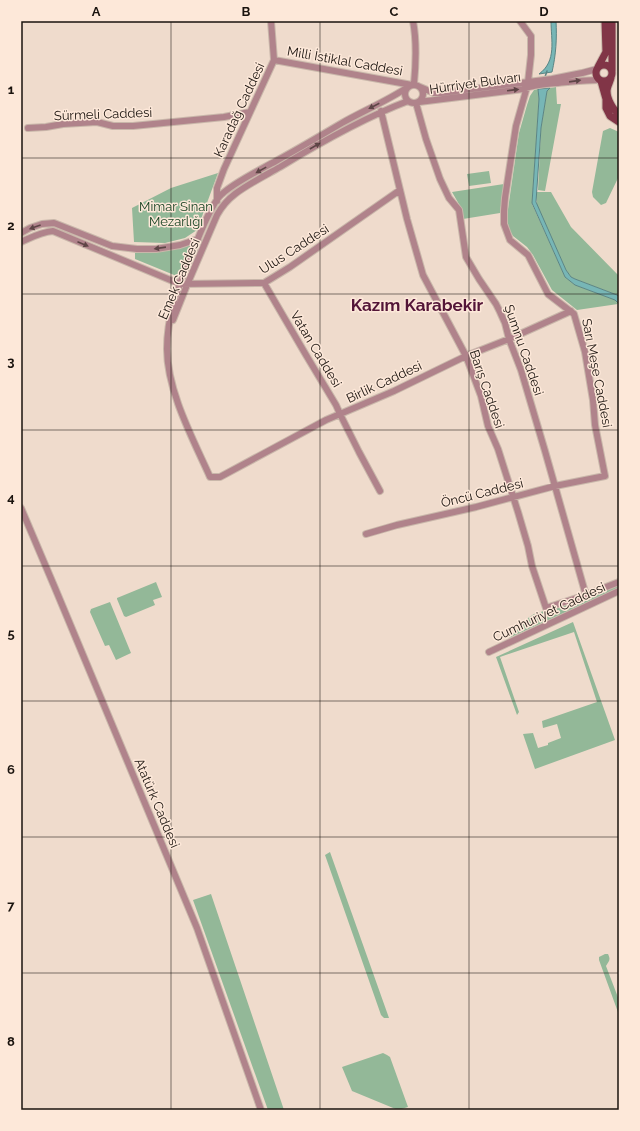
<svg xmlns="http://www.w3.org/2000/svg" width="640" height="1131" font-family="Raleway,sans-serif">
<rect width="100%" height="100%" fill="#efdbcc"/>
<!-- green -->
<path fill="#93b898" d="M556 87 557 104H561L545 191 538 190 541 128 547 91 550 88Z
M538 89 539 99 532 204 565 277 575 285 615 300 618 304 577 310 552 290 533 255 527 247 513 236 509 229 508 224 507 216 519 133 527 105 530 96 534 90Z
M610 128 619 132V176L606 203 601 205 593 197 592 192 603 131Z
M489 171 491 183 469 186 467 174Z
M218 173 197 230 185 238 165 243 134 242 132 208 171 188Z
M504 184 500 213 463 219 460 206 452 192Z
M536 192H551L571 227 619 276V297L617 295 575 279 571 277 566 270 537 205Z
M191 244 179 277 135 259V253L166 251Z
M156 582 162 597 153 600 155 605 126 617 124 616 117 599V598Z
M619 584V588L509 638 528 618 534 614 593 596Z
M110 602 131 653 116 660 109 645 105 646 90 612 91 609Z
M573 622 615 740 535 769 523 734 533 733 538 748 548 745V743L561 738 557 724 543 728 542 721 597 702 574 632 500 657 519 712 517 715 496 657Z
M330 852 389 1018H384L381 1015 325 855Z
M211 894 284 1110H268L193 900Z
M605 954H608C611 960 609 961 606 966L619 1000V1015L599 960V957Z
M383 1053 387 1055 390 1057 408 1107 398 1110 352 1091 342 1067Z"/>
<!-- water -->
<path fill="#77b6b6" stroke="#5b8584" d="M551 21H556C557 38 556 55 552 72L539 74C557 61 551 40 551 21Z
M550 88 547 91 541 128 536 202 566 270 571 277 575 279 617 295 619 297V304L615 300 575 285 565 277 532 203 539 99 538 89Z"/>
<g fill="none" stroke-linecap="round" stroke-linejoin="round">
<!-- stream -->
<path stroke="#5b8584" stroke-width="1.5" d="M545 77 547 71"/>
<defs>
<path id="minor" d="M413 21C417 42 416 63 414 84
M520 21 531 36V55L528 82
M274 60 412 85
M405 94a9 9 0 1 1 18 0a9 9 0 1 1-18 0Z
M408 87C387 101 363 111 342 123 320 136 298 149 276 161 260 170 235 182 222 194 211 203 198 239 192 253 186 269 179 285 174 301 170 316 167 333 167 349 167 391 193 439 210 477H220L326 420 394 391 466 356 509 339 571 311
M420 87 434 93H441L552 79 582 73 597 69
M419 102 523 89C537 83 552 84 567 82 578 81 588 80 599 80
M416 103 426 139 440 179 449 198 459 210 466 257 479 279 496 304 500 312 505 323 509 339 521 370 545 451 585 592
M381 111 407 219 423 275 466 356 481 396 488 426 498 449 518 512 528 546 532 566 546 608 583 596 619 582
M28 128 46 127 63 124 97 122 113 126H133L224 117 250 112
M217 201V188L224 169 274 60 271 21
M21 233 30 228 42 224 54 223 112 246 137 249H156L180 245 198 239
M21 242C32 237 41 232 53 231L180 284 264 283 290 267 400 190
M264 283 306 355 336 405 340 414 359 452 380 491
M173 320 187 285 217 215C222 206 227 200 235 194 248 184 266 175 280 167 321 142 363 118 408 101
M21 508 55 588 197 928 261 1110
M366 534 397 525 476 507 555 486 605 476 595 425 593 400 585 352 574 314 548 294 528 255 510 240 504 224V211L505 198 516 126 527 87
M489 652 619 591"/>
<path id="major" d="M612 21V71
M596 73a8 8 0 1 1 16 0a8 8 0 1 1-16 0Z
M598 67 606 52 605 21
M611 78C610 82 607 87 607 91 607 99 613 110 619 114
M601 81 606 99V108L610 116 619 122"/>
</defs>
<!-- minor casing -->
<use href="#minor" stroke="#c9b7aa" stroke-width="8"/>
<!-- major casing -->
<use href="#major" stroke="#c9b7aa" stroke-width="9"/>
<!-- minor -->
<use href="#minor" stroke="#b0838b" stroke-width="6"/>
<!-- major -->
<use href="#major" stroke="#813547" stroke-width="7"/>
</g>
<!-- one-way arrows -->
<defs><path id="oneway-solid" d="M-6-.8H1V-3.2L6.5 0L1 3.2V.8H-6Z"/></defs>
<g fill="#5e4546">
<use href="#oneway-solid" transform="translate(575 81) rotate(-8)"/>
<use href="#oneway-solid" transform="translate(513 90) rotate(-7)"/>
<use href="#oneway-solid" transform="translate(374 106) rotate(153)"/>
<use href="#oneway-solid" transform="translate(315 146) rotate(-30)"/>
<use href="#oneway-solid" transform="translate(261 170) rotate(151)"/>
<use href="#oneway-solid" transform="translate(35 227) rotate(160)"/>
<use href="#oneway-solid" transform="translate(83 244) rotate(23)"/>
<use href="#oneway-solid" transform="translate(160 248) rotate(172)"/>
</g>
<!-- grid -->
<path fill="none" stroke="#1a130e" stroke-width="1" stroke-opacity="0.55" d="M171 21V1110M320 21V1110M469 21V1110M21 158H619M21 294H619M21 430H619M21 566H619M21 701H619M21 837H619M21 973H619"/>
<g text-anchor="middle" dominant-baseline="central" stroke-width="3" stroke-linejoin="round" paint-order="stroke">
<!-- street labels -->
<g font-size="13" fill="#1a130e" stroke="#fde8d9">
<text transform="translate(345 61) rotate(10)">Milli İstiklal Caddesi</text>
<text transform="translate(475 83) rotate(-8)">Hürriyet Bulvarı</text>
<text transform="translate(239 110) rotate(-65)">Karadağ Caddesi</text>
<text transform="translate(103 114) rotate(-2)">Sürmeli Caddesi</text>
<text transform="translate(294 249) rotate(-33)">Ulus Caddesi</text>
<text transform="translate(179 279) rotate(-67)">Emek Caddesi</text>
<text transform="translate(316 349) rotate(59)">Vatan Caddesi</text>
<text transform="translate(524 350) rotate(71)">Şumnu Caddesi</text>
<text transform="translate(597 373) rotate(79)">Sarı Meşe Caddesi</text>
<text transform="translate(384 382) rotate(-25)">Birlik Caddesi</text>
<text transform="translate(487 389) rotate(71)">Barış Caddesi</text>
<text transform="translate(482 493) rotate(-14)">Öncü Caddesi</text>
<text transform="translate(549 612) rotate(-25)">Cumhuriyet Caddesi</text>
<text transform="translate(157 803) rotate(67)">Atatürk Caddesi</text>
</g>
<!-- park labels -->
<g font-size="13" fill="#103d1c" stroke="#fde8d9">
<text x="176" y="206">Mimar Sinan<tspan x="176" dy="15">Mezarlığı</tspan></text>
</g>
<!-- district labels -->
<g font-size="17" font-weight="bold" fill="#531537" stroke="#fde8d9">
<text x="417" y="305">Kazım Karabekir</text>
</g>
</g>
<!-- border -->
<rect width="640" height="1131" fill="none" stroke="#fde8d9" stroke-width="44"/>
<rect x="22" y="22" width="596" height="1087" fill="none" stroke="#1a130e" stroke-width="1.5"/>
<g font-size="13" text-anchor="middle" font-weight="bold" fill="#1a130e">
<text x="96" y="16">A</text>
<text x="246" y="16">B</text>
<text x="394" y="16">C</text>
<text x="544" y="16">D</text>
<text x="11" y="94">1</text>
<text x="11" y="230">2</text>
<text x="11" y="366">3</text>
<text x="11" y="502">4</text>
<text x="11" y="638">5</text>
<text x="11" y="774">6</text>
<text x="11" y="910">7</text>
<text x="11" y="1046">8</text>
</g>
</svg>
